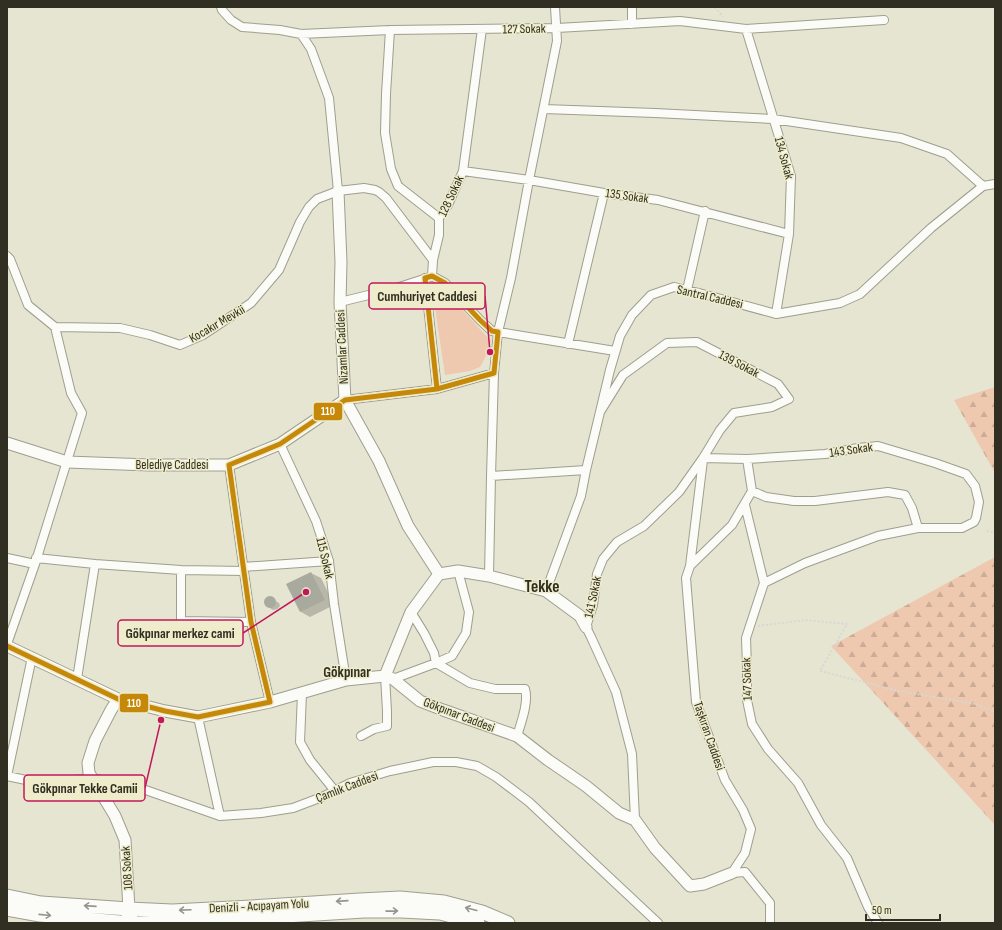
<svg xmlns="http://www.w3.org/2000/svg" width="1002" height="930" font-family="'Sofia Sans Condensed',sans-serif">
<defs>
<pattern id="forest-firs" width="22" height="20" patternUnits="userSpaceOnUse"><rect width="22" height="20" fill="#eec8af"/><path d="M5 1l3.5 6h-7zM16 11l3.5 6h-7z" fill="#ccac96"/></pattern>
</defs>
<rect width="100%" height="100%" fill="#e6e5d2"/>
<!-- forest -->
<path fill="url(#forest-firs)" d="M995 387V473L954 400Z
M995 557V825L831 646Z"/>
<!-- park -->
<path fill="#eec8af" d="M432 287 443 289 491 341 486 356 480 367 470 371 445 375Z"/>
<!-- shadow -->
<path fill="#0003" d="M311 573 321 578 334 605 310 617 301 612Z
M267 598H271L279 603 280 606 277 609 273 610 265 605V601Z"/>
<!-- building -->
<path fill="#a7aa9c" d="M311 572 325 600 300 612 286 584Z
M264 602a6 6 0 1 1 12 0a6 6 0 1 1-12 0Z"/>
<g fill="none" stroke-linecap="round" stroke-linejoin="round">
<defs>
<path id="street" d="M221 7 222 10 231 20 242 27 280 30 301 34 390 30 557 28 680 21 746 29 884 20
M632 7V24
M746 29 791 176 789 234 776 314
M390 30 386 94 385 133 391 169 398 186 439 218
M301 34 311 49 329 98 338 191
M544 109 655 113 773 119 901 138 947 154 983 186
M463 171 529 180 604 193 658 200 789 234
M7 256 10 259 28 305 55 327 120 328 150 335 180 345 203 335 251 303 279 270 300 222 309 207 317 199 338 191 364 188 375 190 379 192 386 198 433 260
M432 276 433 260 439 235V218L448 205 463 171 482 29
M432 276 445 283 480 320 492 331 615 351
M425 278 437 389
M687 290 705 211
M340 302 393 289 430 277
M568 344 604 193
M345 400 437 389 494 373
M600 412 623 375 667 343 697 342 778 384 789 399 772 407 734 413 720 430 703 458 679 492 644 526 617 542 603 559 597 574 593 605 586 627 591 637 616 692 632 754 635 820
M280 444 316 521 329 561 334 604 346 680
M703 458 747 459 825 454 858 448 878 446 935 463 966 474 975 486 979 502 976 518 974 522 962 528H918L878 536 805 563 764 583 746 638 747 667V700L752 724 768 749 798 783 821 825 847 858 868 907 878 923
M703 460 690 566 686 578 696 702 725 780 743 810 751 829 745 853 732 873
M229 465 251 622 270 702
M491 476 586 470
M752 491 766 497 794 501H815L888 492 905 495 912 508 918 528
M745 505 764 583
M7 558 35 564
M36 558 95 564 181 570 244 571
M690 566 732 525 752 491 747 459
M243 567 329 561
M181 570V621L251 622
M489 576 491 476 494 373 498 332 511 278 529 180 557 41 555 7
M546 591 581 496 586 470 600 412 610 370 620 336 632 315 651 295 674 287 699 293 776 314 840 303 860 294 931 228 983 186 995 184
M411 612 424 633 434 653 436 663
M7 644 35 564 82 413 71 393 55 327
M436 663 470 683 495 689H525C529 702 521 723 517 736
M77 679 95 564
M393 679 436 663 452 656 466 633 469 612 458 571
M302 693 300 742 310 760 335 791
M198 717 220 816
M361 736 374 729 387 726V711L385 676
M7 776 26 780 63 781 92 778 137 787 220 816 261 813 293 808 322 797 350 783 390 771 433 762H456L477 766 496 777 529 802 658 923
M7 776 32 657
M732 873 745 872 770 903V923"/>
<path id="secondary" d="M338 191 341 262 340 302 345 400 379 461 408 526 439 574
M7 443 67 462 149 465H229L280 444 345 400
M7 646 118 699 165 711 198 717 270 702 346 680 385 676 393 679 420 701 443 710 517 736 548 760 586 786 619 813 635 820 655 848 690 886 704 884 732 873
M385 676 411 612 439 574 458 571 489 576 546 591 580 616 586 627
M118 699 111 710 95 741 88 763 89 773 115 816 125 840 129 909"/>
<path id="primary" d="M7 896 41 903 129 909 172 911 252 907 360 900 400 898 444 902 482 912 508 923
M7 909 40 915 130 923H173L364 911H401L440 913 478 923"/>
<path id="highway" d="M129 909 130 923"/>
</defs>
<!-- street casing -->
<use href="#street" stroke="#9f9e8f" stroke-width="10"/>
<!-- secondary casing -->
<use href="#secondary" stroke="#9f9e8f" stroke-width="13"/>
<!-- primary casing -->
<use href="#primary" stroke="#9f9e8f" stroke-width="15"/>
<!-- highway casing -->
<use href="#highway" stroke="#9f9e8f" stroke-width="17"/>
<!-- path -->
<path stroke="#d8d8d3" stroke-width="2" stroke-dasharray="2 2" stroke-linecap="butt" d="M715 7 723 17
M987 531 995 533
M758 626 805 620 847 624 820 671 899 691 976 704 995 712"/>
<!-- street -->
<use href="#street" stroke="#fbfbf8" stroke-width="8"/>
<!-- secondary -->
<use href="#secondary" stroke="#fbfbf8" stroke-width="11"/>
<!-- primary -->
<use href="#primary" stroke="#fbfbf8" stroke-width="13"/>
<!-- highway -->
<use href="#highway" stroke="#fbfbf8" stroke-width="15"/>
<defs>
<path id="bus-1" d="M432 276 445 283 480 320 492 331 498 332 494 373 437 389 425 278Z
M229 465 280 444 345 400 437 389
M229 465 251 622 270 702
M7 646 118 699 165 711 198 717 270 702"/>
</defs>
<!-- bus-1 casing -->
<use href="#bus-1" stroke="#eeecca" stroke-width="8"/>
<!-- bus-1 -->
<use href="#bus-1" stroke="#c58808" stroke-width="5"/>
</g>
<!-- one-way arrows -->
<defs><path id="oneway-shaft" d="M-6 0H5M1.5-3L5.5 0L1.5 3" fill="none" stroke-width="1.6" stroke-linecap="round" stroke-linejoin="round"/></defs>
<g stroke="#96958d">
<use href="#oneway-shaft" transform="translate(342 901) rotate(176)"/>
<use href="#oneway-shaft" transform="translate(90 906) rotate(-176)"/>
<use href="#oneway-shaft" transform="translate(471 909) rotate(-165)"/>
<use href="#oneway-shaft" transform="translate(185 910) rotate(178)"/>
<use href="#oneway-shaft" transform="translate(392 911) rotate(-1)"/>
<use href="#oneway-shaft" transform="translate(45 915) rotate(6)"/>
</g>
<g text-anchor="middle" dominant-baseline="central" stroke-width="3" stroke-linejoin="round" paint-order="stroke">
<!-- street labels -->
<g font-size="13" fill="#302f22" stroke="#eeecca">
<text transform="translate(524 29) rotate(-1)">127 Sokak</text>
<text transform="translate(784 158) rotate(75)">134 Sokak</text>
<text transform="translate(451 196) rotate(-65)">128 Sokak</text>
<text transform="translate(627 196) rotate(8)">135 Sokak</text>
<text transform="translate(710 297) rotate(13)">Santral Caddesi</text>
<text transform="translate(217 324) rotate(-30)">Kocakır Mevkii</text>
<text transform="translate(342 347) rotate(-93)">Nizamlar Caddesi</text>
<text transform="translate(739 364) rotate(28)">139 Sokak</text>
<text transform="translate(851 450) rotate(-8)">143 Sokak</text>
<text x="172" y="465">Belediye Caddesi</text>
<text transform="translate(325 558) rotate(77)">115 Sokak</text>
<text transform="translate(593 597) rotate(-78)">141 Sokak</text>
<text transform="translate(747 679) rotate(-92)">147 Sokak</text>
<text transform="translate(459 715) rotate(21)">Gökpınar Caddesi</text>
<text transform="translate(709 736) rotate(71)">Taşkıran Caddesi</text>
<text transform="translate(347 787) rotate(-21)">Çamlık Caddesi</text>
<text transform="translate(127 868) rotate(-94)">108 Sokak</text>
<text transform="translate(259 906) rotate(-3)">Denizli - Acıpayam Yolu</text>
</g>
<!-- quarter labels -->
<g font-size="15" font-weight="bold" fill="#302f22" stroke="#eeecca">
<text x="347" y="672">Gökpınar</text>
</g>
<!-- district labels -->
<g font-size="17" font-weight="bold" fill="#302f22" stroke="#eeecca">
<text x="542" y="587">Tekke</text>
</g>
</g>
<!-- callouts -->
<path fill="none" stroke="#c2185b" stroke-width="1.5" d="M490 352L485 296M306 592L243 633M161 720L145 788"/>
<g fill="#c2185b" stroke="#eeecca" stroke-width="1.5">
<circle cx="490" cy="352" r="4"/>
<circle cx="306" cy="592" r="4"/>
<circle cx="161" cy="720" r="4"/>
</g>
<g fill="#eeecca" stroke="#c2185b" stroke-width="1.5">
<rect x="369" y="283" width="116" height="26" rx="4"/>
<rect x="118" y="620" width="125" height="26" rx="4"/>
<rect x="24" y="775" width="121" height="26" rx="4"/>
</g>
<g font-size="14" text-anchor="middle" font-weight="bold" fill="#302f22">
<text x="427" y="301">Cumhuriyet Caddesi</text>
<text x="180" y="638">Gökpınar merkez cami</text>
<text x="85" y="793">Gökpınar Tekke Camii</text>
</g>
<g stroke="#eeecca" stroke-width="1.5">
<rect x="313" y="402" width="30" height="19" rx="4" fill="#c58808"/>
<rect x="119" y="693" width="30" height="20" rx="4" fill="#c58808"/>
</g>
<g font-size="11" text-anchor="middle" font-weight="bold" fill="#fff">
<text x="328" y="415">110</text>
<text x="134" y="707">110</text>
</g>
<!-- border -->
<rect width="1002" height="930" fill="none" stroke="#302f22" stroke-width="16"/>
<!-- scale -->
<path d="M866 914v6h74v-6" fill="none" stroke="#302f22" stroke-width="2"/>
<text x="872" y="914" font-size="12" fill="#302f22" stroke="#eeecca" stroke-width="3" paint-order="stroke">50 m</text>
</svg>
